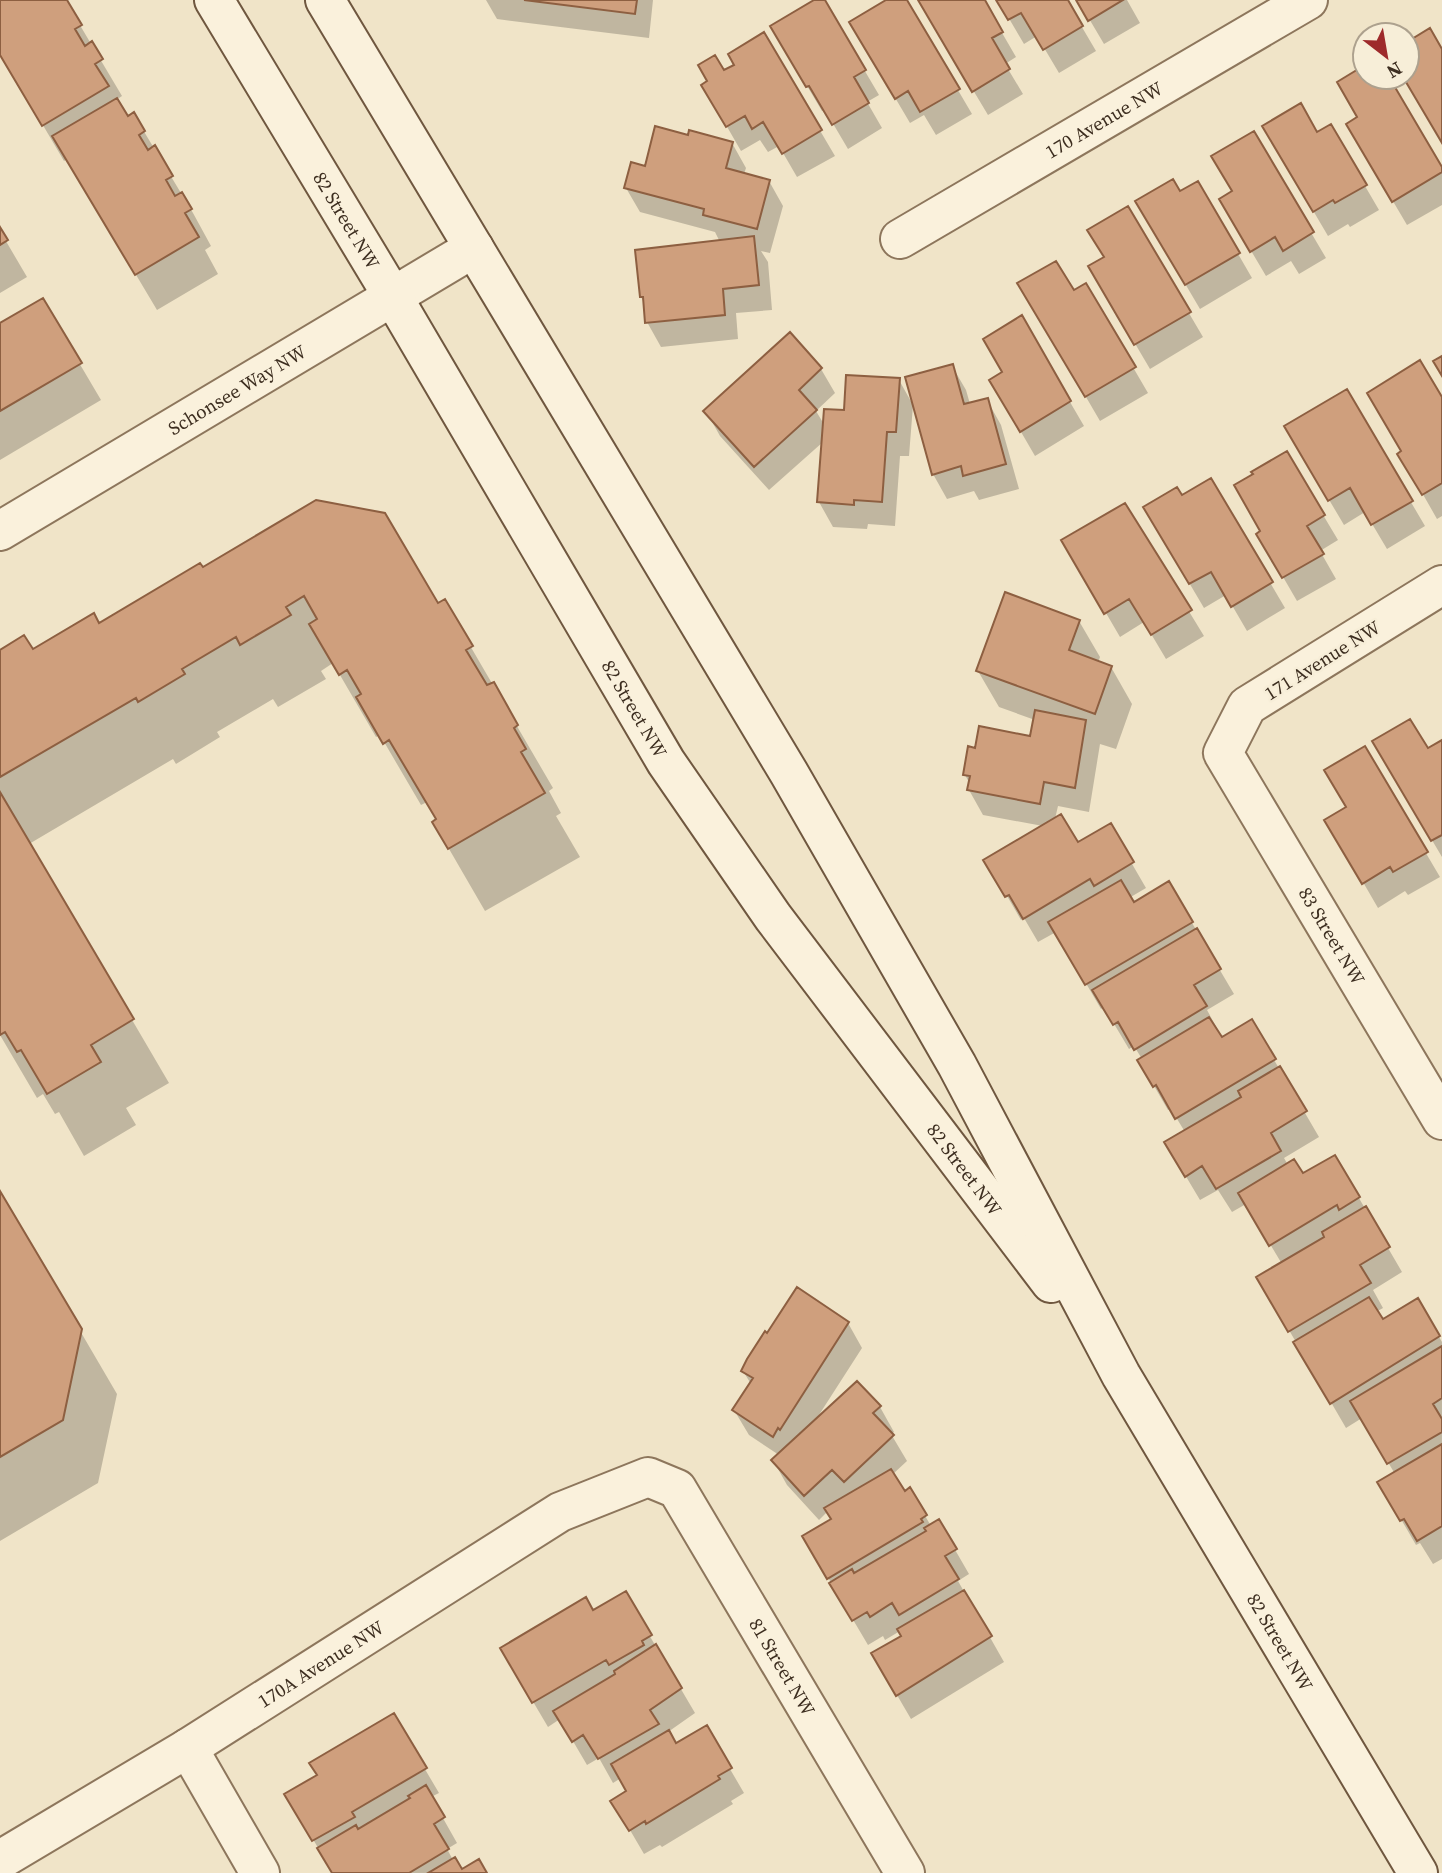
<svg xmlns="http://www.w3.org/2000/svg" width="1442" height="1873" font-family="'Source Serif 4',serif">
<rect width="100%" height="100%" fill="#f0e4c8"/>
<!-- shadow -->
<path fill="#0003" d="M0 0H65L122 96 116 100 127 118 134 115 193 213 211 246 205 250 218 274 157 310 67 159 64 161 0 52Z
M486 0H653L649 38 497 19Z
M818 0H823L879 95 867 102 882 128 848 149 825 110 822 111 772 27Z
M890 0H905L972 114 936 135 924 115 910 123 851 23Z
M919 0H983L1016 57 1005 64 1023 94 988 115Z
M998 0H1066L1096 51 1059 73 1037 36 1024 44Z
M1078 0H1127L1140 23 1104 44Z
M763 34 835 156 797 177 779 146 768 152 760 140 741 151 703 85 736 65Z
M1365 67V77H1387L1442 171V205L1407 225 1348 125 1360 118Z
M1330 126 1379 210 1350 227 1348 224 1328 236 1264 127 1317 134Z
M1253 134 1326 258 1299 274 1291 261 1266 276 1221 200 1234 192Z
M689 137 732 143 746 168 744 174 769 181 783 206 770 253 761 251 768 262 772 310 736 313 738 339 661 347 647 322 645 304 641 297 720 242 715 232 640 212 626 188 646 168Z
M1197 183 1252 278 1200 309 1137 202 1179 193Z
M1127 208 1203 337 1150 369 1090 267 1106 258Z
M0 231 27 277 0 293Z
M1020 284 1073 293 1085 285 1148 393 1100 421Z
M42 300 101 400 0 460V325Z
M1021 318 1084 426 1035 456 991 380 1004 372Z
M952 366 966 390 970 404 987 400 1001 425 1019 489 979 500 974 491 947 499 933 474Z
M821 369 835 393 816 411 825 426 899 380 913 405 909 456H900L895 526 868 524 867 529 833 527 819 502 823 442 769 490 720 436 706 411Z
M1346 392 1425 526 1387 549 1365 512 1344 525 1286 427Z
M1442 401V516L1437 519 1400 454Z
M1286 453 1338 540 1320 551 1336 579 1297 601 1258 534 1262 532Z
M1210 480 1285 608 1247 631 1226 595 1204 608 1145 508 1181 497Z
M1124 505 1204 636 1166 659 1144 622 1120 637 1064 541Z
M202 570 437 605 444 601 553 788 549 791 561 813 556 816 580 857 485 911 434 823 438 820 427 802 421 805 380 735 376 737 333 663 321 671 326 679 278 707 273 699 217 732 220 737 176 764 173 759 29 844 169 1083 126 1108 136 1125 84 1156 59 1112 55 1114 43 1094 37 1098 0 1035V652L32 651 99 625Z
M1079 621 1100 657 1098 663 1111 667 1132 704 1116 749 1100 744 1089 812 1058 806 1055 819 1077 844 1110 826 1146 888 1129 898 1134 905 1169 884 1234 994 1207 1010 1219 1032 1217 1033 1221 1039 1252 1022 1319 1137 1284 1158 1288 1165 1302 1176 1335 1157 1402 1272 1373 1290 1383 1308 1376 1312 1382 1322 1418 1301 1442 1342V1559L1433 1564 1420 1543 1416 1545 1380 1483 1395 1474 1362 1418 1346 1428 1258 1277 1282 1264 1246 1204 1232 1212 1218 1190 1200 1200 1166 1143 1185 1132 1171 1109 1168 1110 1139 1060 1142 1059 1134 1046 1129 1049 1104 1007 1101 1009 1056 932 1038 942 1024 918 1021 920 986 860 1043 826 983 815 969 790 970 784 965 775 976 750 1031 738 1035 720 999 707 978 671Z
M1374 742 1427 750 1442 742V857Z
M1364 748 1440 877 1408 895 1405 891 1378 908 1327 820 1348 807Z
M0 1194 117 1394 98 1483 0 1541Z
M848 1323 862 1348 817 1418 857 1383 880 1407 894 1432 891 1434 907 1461 893 1474 904 1493 910 1490 931 1526 939 1522 969 1574 958 1581 1004 1662 911 1719 873 1654 903 1637 900 1631 885 1640 883 1636 868 1645 804 1537 833 1519 828 1511 819 1520 787 1485 773 1460 779 1455 749 1435 734 1410 751 1384 743 1371Z
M625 1594 695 1713 668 1732 676 1745 706 1728 744 1793 731 1801 733 1804 662 1847 660 1845 644 1854 613 1801 629 1792 621 1778 613 1783 599 1758 587 1765 560 1719 548 1727 502 1649 593 1613Z
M393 1715 439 1793 431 1797 457 1843 447 1849 453 1860 461 1872 485 1873H333L301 1819 319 1776Z"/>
<!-- building -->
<path fill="#cf9f7d" stroke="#8d5f41" stroke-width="2" d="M0 0H67L82 25 75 29 85 46 92 41 103 59 95 64 109 86 42 126 0 55Z
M524 0H637L635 14Z
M814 0H825L866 70 854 77 869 103 832 125 809 86 806 87 770 26Z
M886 0H907L960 89 920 112 908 91 895 99 849 22Z
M918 0H985L1003 32 992 38 1010 69 972 92Z
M996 0H1068L1083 26 1043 50 1021 13 1008 20Z
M1076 0H1123L1088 21Z
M1430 28 1442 49V143L1403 77H1407V42Z
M764 32 822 130 782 154 763 122 752 129 745 116 726 127 701 85 707 81 698 65 715 55 724 70 734 65 728 54Z
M1365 65V77H1389L1442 167V172L1392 202 1346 124 1357 117 1337 82Z
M117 98 128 116 134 112 145 131 139 135 148 150 155 145 173 176 166 180 175 196 182 192 192 209 185 213 199 237 135 275 52 136Z
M1301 103 1317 132 1331 124 1367 185 1335 203 1333 200 1313 212 1262 126Z
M655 126 688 135 689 130 733 142 726 168 770 180 757 229 703 215 704 209 624 188 631 162 645 166Z
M1254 131 1314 232 1283 251 1275 237 1250 252 1219 199 1232 191 1211 156Z
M1173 179 1180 191 1198 181 1240 253 1185 285 1135 201Z
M1128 206 1191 312 1134 345 1088 266 1104 257 1087 230Z
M0 227 8 240 0 245Z
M754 236 759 285 723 289 725 315 645 323 643 297H640L635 250Z
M1056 261 1074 290 1086 283 1136 367 1085 397 1017 283Z
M43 298 82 363 0 411V323Z
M1022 315 1071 401 1020 432 989 380 1002 372 983 339Z
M790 332 822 368 799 390 817 410 754 467 703 411Z
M1442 356V376L1433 361Z
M1420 360 1442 397V483L1422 495 1397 454 1401 451 1367 393Z
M953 364 964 404 988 398 1006 464 963 476 961 466 932 475 905 377Z
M846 375 900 378 896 432H887L882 502 854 500V505L817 502 824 409 844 410Z
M1347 389 1413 501 1371 525 1350 488 1328 501 1284 426Z
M1287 451 1325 515 1307 526 1324 554 1282 578 1256 534 1260 531 1234 485 1253 474 1251 472Z
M1211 478 1273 582 1231 607 1211 572 1189 584 1143 507 1177 487 1182 495Z
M316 500 385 513 438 603 445 599 473 646 466 650 487 685 494 682 518 725 514 728 526 749 521 752 545 793 448 849 432 822 436 819 389 740 383 744 356 697 361 694 347 670 339 675 309 624 317 619 304 596 286 607 291 615 240 645 236 637 182 669 185 674 138 702 136 698 0 777V650L24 635 33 649 94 613 99 623 200 563 203 567Z
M1125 503 1192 610 1151 635 1129 599 1104 614 1061 540Z
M1005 592 1080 620 1069 650 1112 666 1095 714 976 671Z
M1035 710 1086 720 1075 788 1044 782 1040 804 967 790 970 776 963 775 968 746 975 748 979 726 1030 736Z
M1410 719 1428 748 1442 740V835L1431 841 1372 741Z
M1365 746 1428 852 1393 872 1390 867 1362 884 1324 820 1346 807 1324 770Z
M0 792 134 1019 91 1045 101 1062 47 1094 21 1050 17 1052 5 1032 0 1035Z
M1061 814 1078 842 1111 823 1134 862 1094 886 1090 879 1023 919 1009 895 1005 897 983 860Z
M1121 880 1134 902 1169 881 1193 922 1085 985 1048 922Z
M1197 928 1221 969 1194 985 1207 1006 1134 1050 1118 1022 1113 1025 1092 990Z
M1209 1017 1222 1037 1252 1019 1276 1059 1175 1119 1156 1085 1153 1087 1137 1060Z
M1280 1066 1307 1111 1271 1133 1281 1151 1216 1189 1202 1166 1185 1177 1164 1142 1241 1097 1238 1091Z
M1335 1155 1360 1197 1339 1210 1337 1205 1269 1246 1238 1193 1294 1159 1303 1173Z
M0 1191 82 1329 63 1420 0 1457Z
M1366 1206 1390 1247 1360 1265 1371 1283 1288 1332 1256 1277 1324 1237 1322 1232Z
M797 1287 849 1322 780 1430 778 1428 773 1437 732 1410 753 1378 741 1371 747 1359 765 1331 767 1333Z
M1369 1297 1383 1319 1418 1298 1440 1336 1330 1404 1293 1342Z
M1442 1346V1398L1433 1404 1442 1419V1432L1387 1464 1350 1401Z
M857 1381 881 1406 873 1413 894 1435 844 1482 832 1470 804 1496 771 1460Z
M1442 1444V1526L1417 1541 1404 1519 1400 1521 1377 1482Z
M891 1469 905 1491 910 1487 927 1515 921 1519 923 1522 827 1579 802 1536 831 1519 824 1508Z
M939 1519 957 1549 945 1556 959 1579 899 1615 892 1603 870 1617 867 1612 852 1621 829 1583 852 1569 854 1573 926 1531 924 1528Z
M964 1590 992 1636 896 1696 871 1653 901 1636 897 1629Z
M626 1591 652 1635 642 1641 644 1645 609 1665 606 1660 532 1703 500 1648 586 1597 593 1610Z
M656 1644 682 1688 650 1710 659 1724 598 1759 583 1735 572 1742 553 1711 615 1674 614 1671Z
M394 1713 427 1768 352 1812 355 1817 312 1841 284 1794 317 1775 309 1763Z
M707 1725 732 1768 718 1776 720 1779 646 1824 645 1821 629 1831 610 1801 626 1791 611 1764 669 1730 676 1743Z
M426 1785 445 1817 434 1824 449 1849 409 1873H332L317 1848 356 1825 358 1829 410 1798 408 1796Z
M455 1857 462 1869 479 1859 487 1873H428Z"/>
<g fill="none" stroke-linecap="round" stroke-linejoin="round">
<defs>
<g id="minor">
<path id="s1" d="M900 239 1308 0"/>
<path id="s2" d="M1442 585 1247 706 1223 753 1442 1120"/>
<path d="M188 1748 260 1873"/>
<path id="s3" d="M0 1860 188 1748 560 1512 648 1477 677 1489 905 1873"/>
</g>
<g id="tertiary">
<path id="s4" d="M0 531 474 248"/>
</g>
<g id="secondary">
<path id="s5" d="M214 0 393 297 666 762 773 917 1051 1283"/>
<path id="s6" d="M325 0 789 773 957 1065 1121 1375 1418 1873"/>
</g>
</defs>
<!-- minor casing -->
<use href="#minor" stroke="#8d765c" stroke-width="42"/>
<!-- tertiary casing -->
<use href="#tertiary" stroke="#8d765c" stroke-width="42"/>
<!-- secondary casing -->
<use href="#secondary" stroke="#6f573f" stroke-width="42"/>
<!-- minor -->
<use href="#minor" stroke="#faf1dc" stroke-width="38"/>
<!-- tertiary -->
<use href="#tertiary" stroke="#faf1dc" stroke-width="38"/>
<!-- secondary -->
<use href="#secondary" stroke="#faf1dc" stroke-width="38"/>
</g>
<g text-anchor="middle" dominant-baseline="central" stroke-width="5" stroke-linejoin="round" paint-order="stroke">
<!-- street labels -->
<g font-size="19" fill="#3d2e20" stroke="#f7eed8">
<text stroke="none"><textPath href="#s1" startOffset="236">170 Avenue NW</textPath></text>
<text stroke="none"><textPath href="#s5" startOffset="257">82 Street NW</textPath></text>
<text stroke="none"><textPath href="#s4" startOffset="276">Schonsee Way NW</textPath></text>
<text transform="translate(1322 660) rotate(-32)">171 Avenue NW</text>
<text stroke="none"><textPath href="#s5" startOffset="824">82 Street NW</textPath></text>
<text stroke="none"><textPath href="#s2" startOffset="495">83 Street NW</textPath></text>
<text stroke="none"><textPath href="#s5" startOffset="1391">82 Street NW</textPath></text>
<text stroke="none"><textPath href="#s6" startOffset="1900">82 Street NW</textPath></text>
<text stroke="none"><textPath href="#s3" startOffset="376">170A Avenue NW</textPath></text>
<text stroke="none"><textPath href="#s3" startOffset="992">81 Street NW</textPath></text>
</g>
</g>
<!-- north arrow -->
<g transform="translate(1386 56) rotate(149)"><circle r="33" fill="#f7eed8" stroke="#ada18e" stroke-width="2"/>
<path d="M0-5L12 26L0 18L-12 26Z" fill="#9e2a2b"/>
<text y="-10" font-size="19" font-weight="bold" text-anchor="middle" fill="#3d2e20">N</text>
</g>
</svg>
